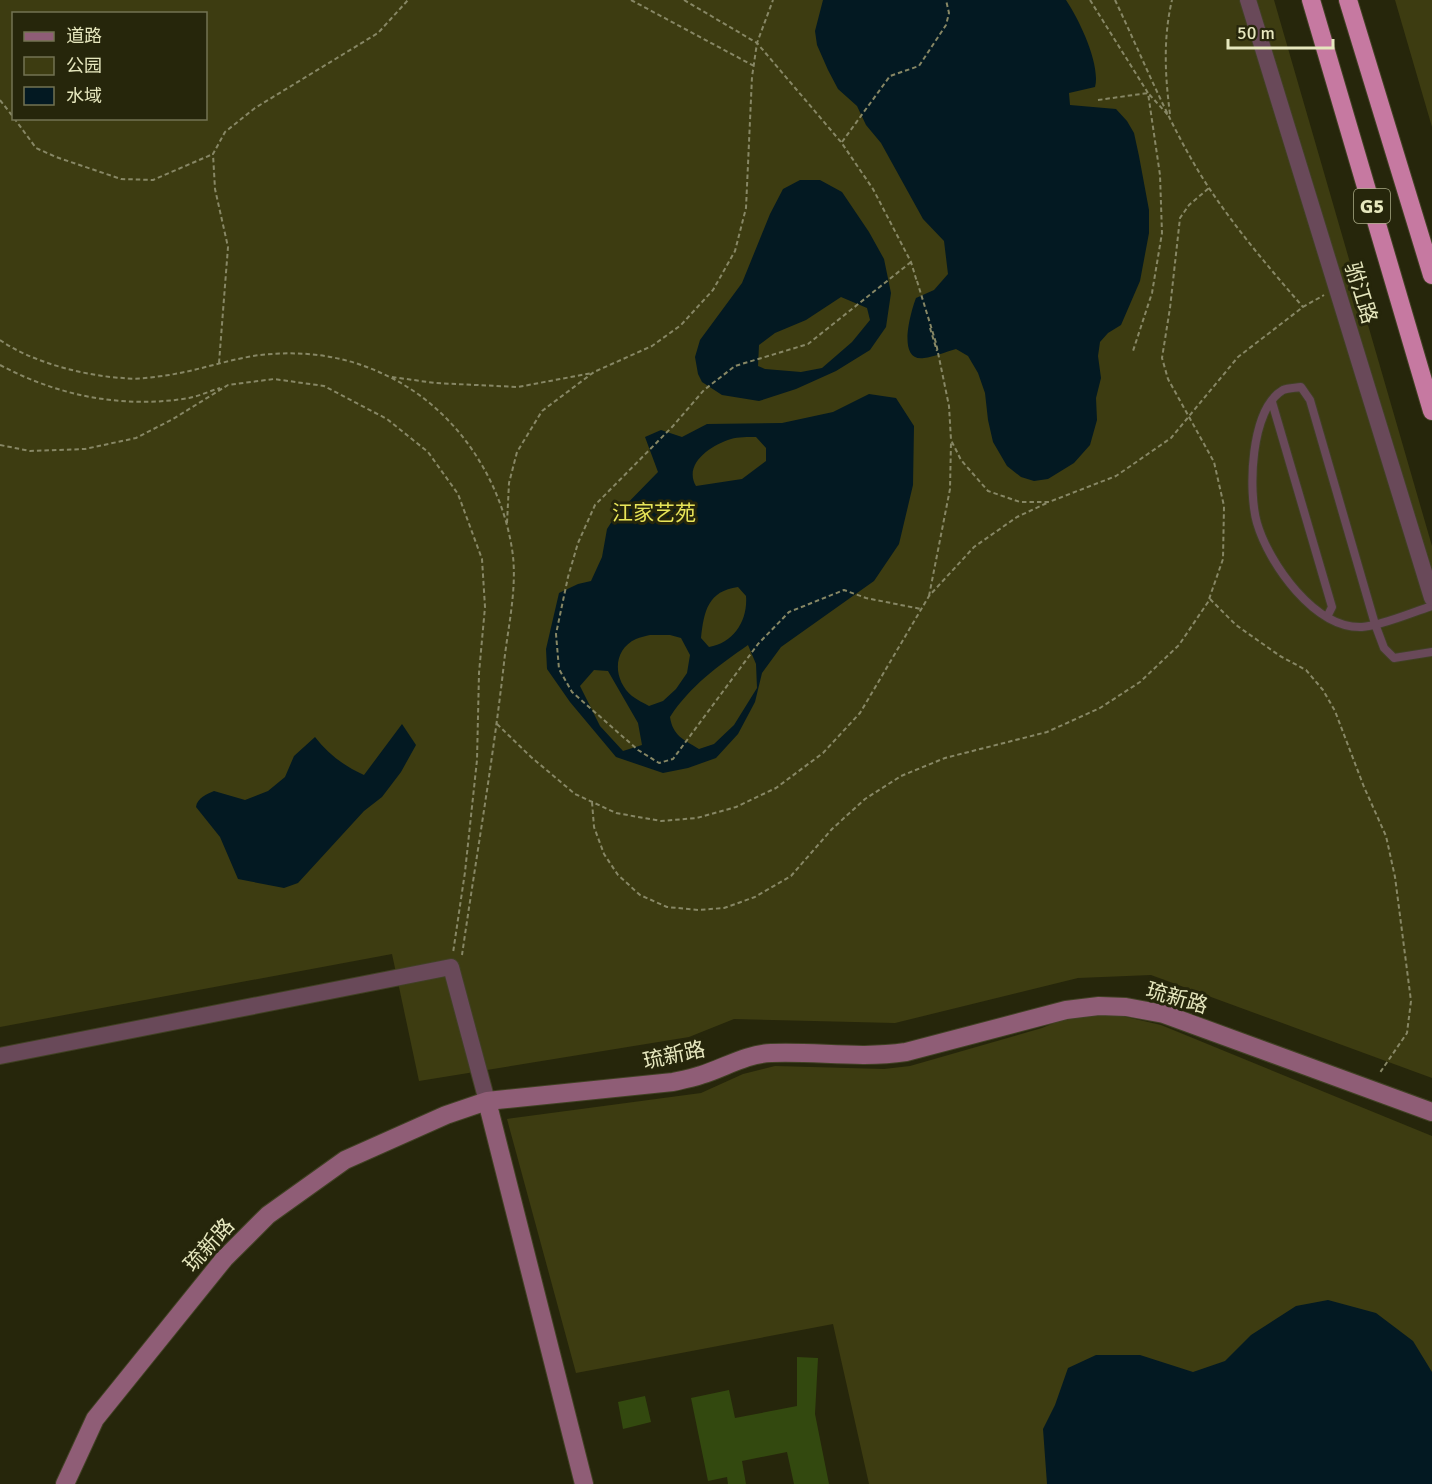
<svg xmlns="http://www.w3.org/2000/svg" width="1432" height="1484" font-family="Signika,'Noto Sans SC',sans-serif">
<rect width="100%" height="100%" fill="#26260b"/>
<!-- green -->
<path fill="#3d3c11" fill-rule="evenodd" d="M0 0H1274L1432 546V1078L1151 975 1078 978 895 1023 734 1019 689 1037 419 1081 392 954 0 1027ZM14 14H206V118H14Z
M1395 0H1432V127Z
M1095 1015 1122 1016 1161 1025 1432 1136V1484H869L833 1324 576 1373 507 1119 701 1093 743 1074 775 1066 884 1069 910 1066 1042 1028 1066 1018Z"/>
<!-- water -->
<path fill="#031922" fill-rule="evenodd" d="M823 0H1066C1079 19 1101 65 1095 87L1069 93 1070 105 1116 109 1127 121 1134 133 1139 156 1149 210V233L1140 281 1121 325 1108 333 1100 342 1098 356 1101 378 1096 398 1097 420 1090 445 1074 463 1048 479 1034 481 1021 477 1007 466 993 442 988 420 985 393 978 373 968 356 956 349C945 352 934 357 924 358 896 362 911 311 916 298L934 290 948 274 944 241 923 219 881 143 866 125 857 106 838 89 828 70 817 45 815 31Z
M800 180H820L842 192 869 232 884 259 891 293 886 327 870 350 836 371 796 389 759 401 722 395 702 382 698 374 695 357 700 340 742 283 770 214 783 189ZM841 297 867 308 870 320 852 342 822 368 801 372 765 369 758 366 759 345 775 333 806 320Z
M869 394 896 398 914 426 913 485 899 544 874 581 781 647 762 673 755 702 738 734 716 758 688 768 663 773 616 757 570 702 547 669 546 649 559 593 578 584 591 581 602 557 607 529 616 515 658 472 645 437 661 430 682 437 707 424 782 423 833 412ZM756 437 766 448V461L742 479 696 486C683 464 711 445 731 439 738 437 748 437 756 437ZM738 587 746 596C748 620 734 643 709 647L701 638C704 611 708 591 738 587ZM650 635H670L681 638 690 655 687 673 676 689 663 701 649 706C644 703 637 700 632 696 613 680 612 650 636 639 640 637 646 636 650 635ZM748 645 756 664 757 688 734 725 714 744 699 749C683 739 673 736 670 717 690 686 718 666 748 645ZM594 670 608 671 638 723 642 745 623 751 600 726 580 686Z
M402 724 416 745 401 772 382 797 364 811 298 883 284 888 238 879 220 837 196 807C197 798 207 794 214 791L245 800 268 791 285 777 294 756 315 737C328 754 344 766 364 775Z
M1328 1300 1376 1313 1413 1341 1432 1372V1484H1047L1043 1429 1055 1405 1068 1368 1096 1355H1140L1193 1372 1225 1361 1251 1335 1296 1306Z"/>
<!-- building -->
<path fill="#33490f" d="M797 1357 818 1358 815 1414 829 1484H794L787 1452 742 1461 746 1484H728L727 1477 708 1481 691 1398 729 1390 735 1418 797 1406Z
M645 1396 651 1422 623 1429 618 1402Z"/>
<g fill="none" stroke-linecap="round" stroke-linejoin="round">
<defs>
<path id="lane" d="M1272 402 1332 607 1327 617
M1432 606C1413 612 1381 626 1362 627 1315 629 1269 564 1257 523 1248 492 1250 409 1283 390 1288 388 1296 388 1301 387L1310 400 1375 624 1384 648 1394 658 1432 652"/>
<path id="street" d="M1248 0 1432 598
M0 1056 451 967 487 1101"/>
<path id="secondary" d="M487 1101 584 1484
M65 1484 95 1419 224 1259 268 1215 345 1160 446 1115 487 1101 673 1082C682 1080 692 1078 701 1075 724 1068 746 1054 771 1053 818 1051 858 1059 906 1052L1066 1010 1099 1006 1126 1007 1164 1014 1432 1112"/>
<path id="highway" d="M1311 0 1432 411
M1348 0 1432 275"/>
</defs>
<!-- lane casing -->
<use href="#lane" stroke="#414124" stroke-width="10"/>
<!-- street casing -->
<use href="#street" stroke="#414124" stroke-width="18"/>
<!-- secondary casing -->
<use href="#secondary" stroke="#414124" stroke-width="20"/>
<!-- highway casing -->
<use href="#highway" stroke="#414124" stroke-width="20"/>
<!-- path -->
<path stroke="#878765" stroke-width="2" stroke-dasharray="4.5 3" stroke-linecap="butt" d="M631 0 754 66
M684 0 757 43 841 142 873 189 911 262 917 282
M1090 0 1148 93 1160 175 1162 233 1152 293 1133 351
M1115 0C1145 63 1171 130 1209 188 1237 230 1270 269 1303 307
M0 100 14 118
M1098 100 1148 93 1168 115
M1170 114C1165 76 1163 38 1172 0
M14 118 36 148 56 157 121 179 153 180 213 154
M842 142 890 76 919 66 946 25 949 13 946 0
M911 262 808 344 735 366 704 390 673 426 595 505 578 543 568 577 556 634 559 669 572 692 638 750 659 763 673 759 758 644 789 612 844 590 866 598 921 609
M917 281 936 343 949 406 951 440 961 460 988 491 1020 502H1049L1116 476 1171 438 1238 357 1303 307 1324 295
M1350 281 1369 271
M930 328 937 351
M0 340C31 362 85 376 123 378 137 380 155 377 169 375 200 370 230 359 260 355 314 349 363 359 409 388 464 423 502 485 512 549 518 586 508 626 504 663 493 761 476 858 462 955
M219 363 228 247 215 189 213 154 225 132 255 108 378 33 408 0
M0 365C58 396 124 409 189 398 199 396 210 391 220 388
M392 377 435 383 518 387 592 373
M0 445 30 451 85 449 136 438 173 419 228 385 274 379 324 386 387 419 428 452 458 494 482 559 485 607 479 673 477 760 465 872 453 953
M507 523 509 483 517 452 542 411 594 372 652 346 681 325 713 290 735 251 746 208 752 77 757 43 773 0
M929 596 950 489 951 442
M1210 599 1236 625 1280 656 1306 670 1323 690 1335 711 1364 787 1386 836 1395 877 1411 1001 1407 1033 1379 1074
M497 724 531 757 575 794 616 813 661 821 697 818 736 807 776 788 823 753 860 713 929 596 974 547 1017 517 1049 502
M592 802 594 827 604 854 618 875 640 895 667 907 698 910 724 908 755 897 791 876 832 829 865 799 901 776 945 758 1047 732 1100 708 1140 682 1179 645 1208 602 1223 559 1224 506 1214 462 1168 379 1162 358 1170 308 1180 218 1189 205 1209 188"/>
<!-- lane -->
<use href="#lane" stroke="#694959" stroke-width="8"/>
<!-- street -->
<use href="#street" stroke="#694959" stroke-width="16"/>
<!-- secondary -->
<use href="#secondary" stroke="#8f5d76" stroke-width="18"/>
<!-- highway -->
<use href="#highway" stroke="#c679a1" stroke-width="18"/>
</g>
<g text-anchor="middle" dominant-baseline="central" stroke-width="6" stroke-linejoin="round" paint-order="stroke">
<!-- shield labels -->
<rect fill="#26260b" stroke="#acad88" stroke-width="1.5" x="1354" y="189" width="36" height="34" rx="4.5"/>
<g font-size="20" font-weight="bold" fill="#e6e7be">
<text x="1372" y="206">G5</text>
</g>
<!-- street labels -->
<g font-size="21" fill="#e6e7be" stroke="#26260b">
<text transform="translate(1361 293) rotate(73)">驸江路</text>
<text transform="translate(1177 998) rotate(16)">琉新路</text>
<text transform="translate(674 1055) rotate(-12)">琉新路</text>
<text transform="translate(209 1245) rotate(-48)">琉新路</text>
</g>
<!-- park labels -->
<g font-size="21" fill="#e8e559" stroke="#26260b">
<text x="654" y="513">江家艺苑</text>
</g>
</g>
<!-- legend -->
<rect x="12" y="12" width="195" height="108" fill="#26260b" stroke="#737353" stroke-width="1.5"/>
<rect x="24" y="32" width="30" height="9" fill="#8f5d76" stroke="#737353" stroke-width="1.5"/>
<text x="66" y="42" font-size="18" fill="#e6e7be">道路</text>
<rect x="24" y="57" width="30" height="18" fill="#3d3c11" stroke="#737353" stroke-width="1.5"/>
<text x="66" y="72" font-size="18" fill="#e6e7be">公园</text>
<rect x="24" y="87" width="30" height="18" fill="#031922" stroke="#737353" stroke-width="1.5"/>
<text x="66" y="102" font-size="18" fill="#e6e7be">水域</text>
<!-- scale -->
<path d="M1228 39v9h105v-9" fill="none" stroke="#e6e7be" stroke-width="3"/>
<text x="1237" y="39" font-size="18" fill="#e6e7be" stroke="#26260b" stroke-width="4.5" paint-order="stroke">50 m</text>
</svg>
